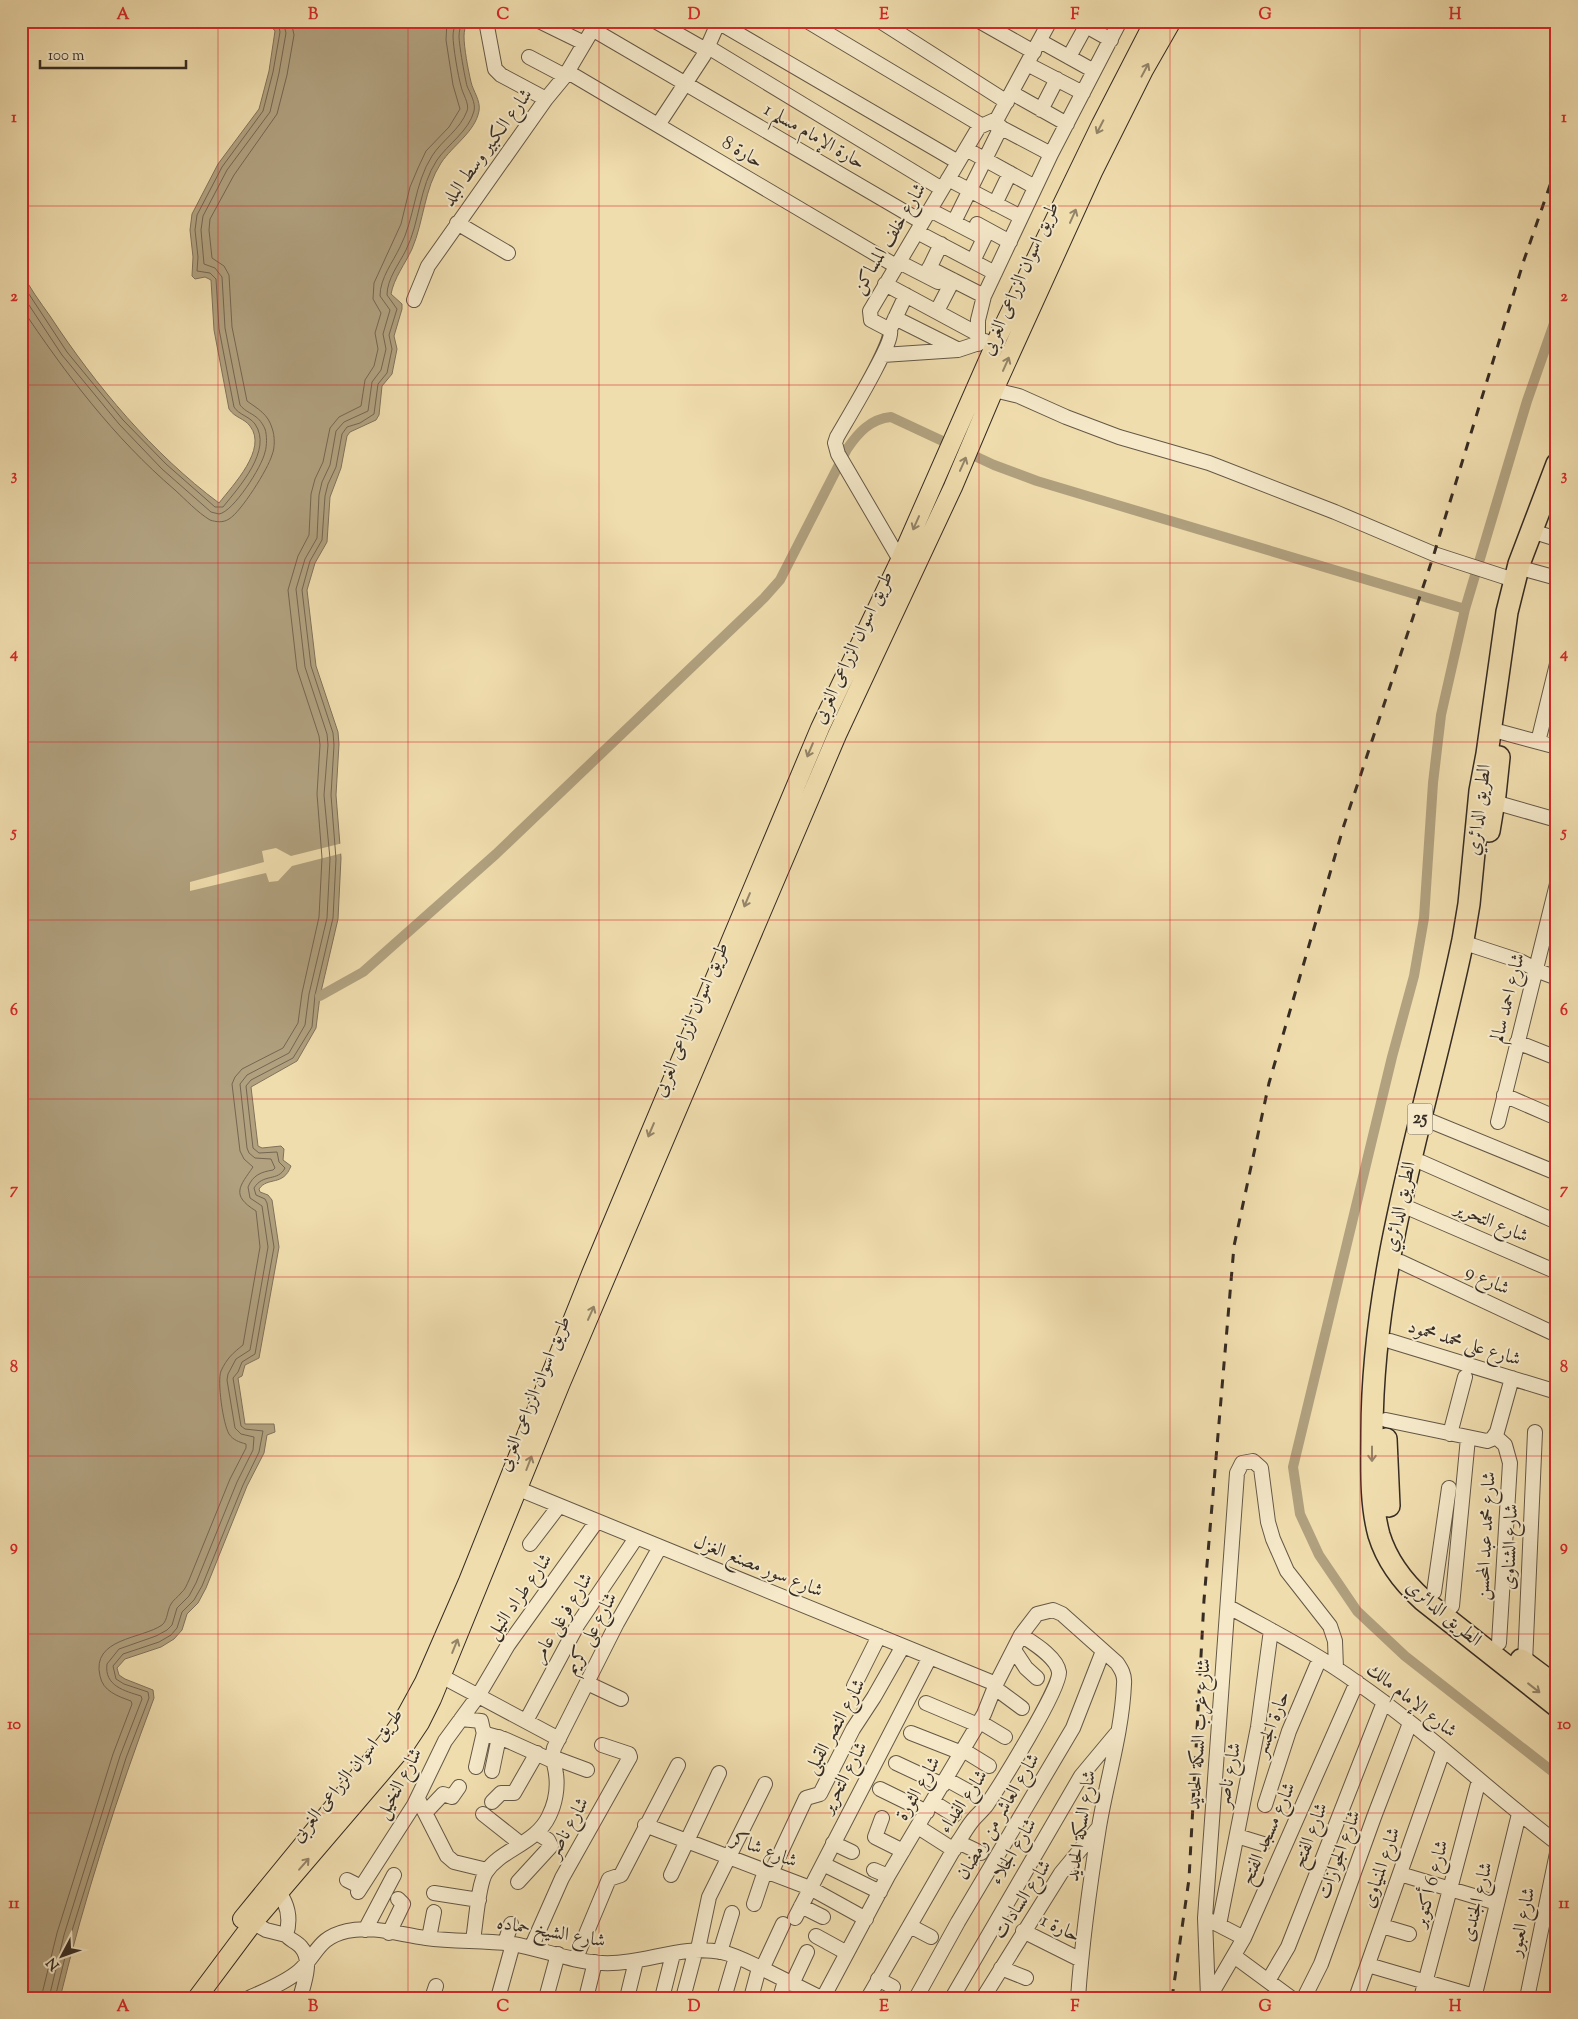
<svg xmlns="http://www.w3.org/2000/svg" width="1578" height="2019" font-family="'Sorts Mill Goudy',Amiri,serif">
<rect width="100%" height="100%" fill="#f0ddae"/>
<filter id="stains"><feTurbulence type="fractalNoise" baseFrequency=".004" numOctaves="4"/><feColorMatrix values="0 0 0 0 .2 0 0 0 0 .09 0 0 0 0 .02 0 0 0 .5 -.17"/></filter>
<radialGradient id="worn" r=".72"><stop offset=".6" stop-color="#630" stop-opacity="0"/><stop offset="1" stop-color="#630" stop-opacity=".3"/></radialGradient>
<!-- water -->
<path fill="#b1a17f" stroke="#80725a" d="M258 21H465C466 27 464 31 464 36 464 48 468 69 471 82 473 91 481 101 479 111 475 132 453 145 441 163 424 189 424 221 412 249 405 264 394 278 391 294L402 304V309L394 336 397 349 392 374 382 386 379 415 376 420 350 432 347 436 341 468 330 497 327 542 315 563 307 590 316 666 338 732 339 744 336 795 341 858 338 919 320 996 316 1028 297 1061 251 1087 258 1146 262 1148 281 1146 284 1149 283 1160 291 1166C283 1187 268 1176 259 1189L260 1192 268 1195 272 1200 279 1247 259 1358 245 1365 242 1376 238 1378 245 1424H274L275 1432 267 1435 264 1453 247 1486 206 1588 198 1603 187 1614 182 1630 174 1639 161 1647 125 1659 117 1668 119 1675 125 1679 153 1690 154 1698C117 1796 85 1896 60 1998H21V271C29 287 40 302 50 316 96 386 153 454 219 503 233 485 268 449 250 426 244 418 235 418 229 409L214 330 211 280 205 277 195 279 192 276 193 257 190 230 192 214 218 164 259 109 269 71 275 31 269 24Z"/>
<!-- pier -->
<path fill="#f0ddae" d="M343 843V853L292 866 278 881 269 882 266 873 190 891V882L264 862 262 851 276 848 291 856Z"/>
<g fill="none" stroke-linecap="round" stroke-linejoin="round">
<!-- shore -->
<path stroke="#746651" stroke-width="1" d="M21 282 67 352 123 420 166 464 215 507H223C239 487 273 450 255 424 249 416 239 415 234 407L219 329 216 279 210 273 197 271 198 257 195 230 197 215 222 167 263 111 273 72 280 32 279 27 274 21
M21 293 62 355 119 424 162 469 211 512 219 514C233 512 262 467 265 452 267 446 267 435 265 429 258 413 248 415 240 405L225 328 222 277 215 268 204 264 201 230 203 216 227 170 270 112 279 73 286 33 283 21
M21 307C65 373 114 438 175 490 186 500 197 512 210 520 216 522 223 523 229 519 241 512 268 469 272 455 275 448 275 436 272 428 268 414 258 409 247 401L232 327 229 275 224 266 212 258 209 230 210 219 234 175 277 114 287 75 294 35 291 21
M41 1998 57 1933 113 1754 132 1704 131 1701C117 1696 103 1691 100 1676 91 1638 142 1639 162 1625 168 1620 167 1610 171 1604 173 1600 178 1597 181 1593 185 1590 187 1584 189 1580L230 1479 246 1448V1444C239 1442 233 1440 229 1434 223 1424 217 1381 221 1371 227 1358 233 1353 243 1345L260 1247 256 1211C230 1195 240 1186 253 1167L244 1159 240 1151 232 1084 235 1077 242 1069 283 1048 298 1023 302 993 319 917 322 858 317 794 320 745 319 736 297 669 288 590 298 556 309 535 311 494 315 479 323 462 330 428 339 417 361 406 365 380 374 366 378 349 375 333 381 313 373 299 374 283 401 224 410 187 418 168 426 151 449 127 460 109 453 85 446 40 447 21
M49 1998 64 1935 83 1874 120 1756 142 1699 141 1696C125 1691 104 1686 107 1664L119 1649 156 1636 167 1630 172 1625 177 1608 189 1596 196 1583 237 1482 253 1450 254 1437 241 1434 235 1428 227 1380 228 1374 236 1359 250 1350 268 1247 262 1206 250 1198 248 1187C253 1175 261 1172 273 1170L275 1168 271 1159 255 1158 249 1153 247 1148 240 1084 247 1075 289 1053 305 1025 309 994 327 918 330 859 324 795 328 745 327 734 305 667 296 589 305 559 317 538 319 495 322 482 330 465 336 431 344 422 368 411 372 382 381 370 386 349 383 334 390 310 380 296C380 278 393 262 400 247 415 218 414 184 432 156 442 140 460 130 467 111 470 104 462 93 461 86 458 76 453 46 453 36 453 31 455 26 455 21
M55 1998 70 1937 89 1876 126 1758 149 1698 148 1692 124 1684 116 1679 113 1666 123 1654 159 1642 171 1635 177 1628 182 1612 194 1600 202 1586 243 1485 259 1452 263 1431 245 1429 241 1426 233 1378 238 1372 242 1362 255 1354 274 1247 267 1203 265 1199 256 1195 254 1188C263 1173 278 1182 285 1168L279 1162 277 1152 259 1153 253 1148 246 1086 251 1080 293 1058 312 1027 315 995 333 918 336 859 331 795 334 745 333 733 311 666 302 590 310 561 322 540 325 496 328 484 336 467 342 434 347 427 360 423 374 414 378 384 387 373 392 349 389 335 397 309 387 295C387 279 399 264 406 250 420 222 419 187 437 160 448 144 469 131 474 111 476 103 470 93 467 86 465 78 459 45 459 36 459 31 461 26 461 21"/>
<!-- canal -->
<path stroke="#b1a17f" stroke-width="10" d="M1557 315 1527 401 1465 609 1441 715 1433 783 1424 918 1414 976 1392 1057 1293 1467 1300 1514 1319 1555 1357 1611 1405 1656 1557 1775
M320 996 363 972 496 854 764 598 780 580 847 449C858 433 870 419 891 417L994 465 1037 481 1465 609"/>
<defs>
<path id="minor" d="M486 21 495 69 501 75 546 99
M539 21 584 43
M655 21 706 50
M807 21 981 125
M880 21 1007 102
M979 21 1034 52
M1077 21 1111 40
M718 22 958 162
M592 29 922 222
M1040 41 1094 71
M708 47 942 189
M529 57 565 76
M1069 57 1086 26
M1027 64 1083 93
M568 72 896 266
M1012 93 1067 124
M1041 110 1057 79
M994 124 1051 154
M658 125 704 55 719 21
M966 149 1035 187
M948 179 1021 217
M995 204 1010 173
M930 210 984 238
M954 222 1001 127
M457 223 508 253
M977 224 1010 242
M917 232 995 273
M973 261 988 230
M899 262 938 282
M929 268 984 296
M926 275 941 244
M885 284 976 333
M414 300 428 266 546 99 565 76 597 22
M937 311 953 280
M895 318 957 349
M891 327 906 295
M978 344V320L984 296 1051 154 1120 21
M883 355 958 350 985 341
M994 390 1019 396 1066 417 1119 437 1209 463 1335 512 1434 554 1514 580
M1541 534 1557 539
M900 560 838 454 835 443 837 437C846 421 895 341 890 330L871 320 870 311 979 127 997 119 1050 21
M1528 570 1557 578
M1501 732 1557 747
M1538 742 1557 664
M1494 802 1557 820
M1471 945 1520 961 1541 972 1557 978
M1517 1042 1557 1058
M1504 1095 1557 1118
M1430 1121 1557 1173
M1498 1122 1557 884
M1421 1162 1557 1222
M1411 1209 1557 1272
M1401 1262 1557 1335
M1390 1341 1557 1392
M1386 1420 1487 1441 1492 1439 1497 1432 1512 1378
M1450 1434 1465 1377
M1495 1436 1505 1445 1510 1463 1499 1643
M509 1485 996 1684
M530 1544 559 1506
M1434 1592 1449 1488
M1452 1606 1468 1438
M1229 1607C1272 1631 1316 1653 1356 1682 1427 1731 1489 1791 1557 1843
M1014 1650 1026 1668 1037 1678
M1525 1663 1535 1432
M443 1677 559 1739
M587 1683 621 1699
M854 1686 879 1636
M995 1688 1022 1708
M926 1703 978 1725
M461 1719 481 1721 483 1730 486 1734 504 1739 553 1761
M526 1721 578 1624 636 1538
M980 1722 1005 1737
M911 1733 962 1753
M963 1750 989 1766
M552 1757 587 1770
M896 1763 943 1785
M476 1767 484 1732
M492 1771 499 1737
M946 1779 975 1795
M880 1789 927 1812
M418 1799 447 1856 454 1862 487 1870
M492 1802 501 1793H514L537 1753
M933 1802 954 1815
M1265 1805 1289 1731 1320 1658
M425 1813 443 1794 452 1797 459 1787
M483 1814 521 1844
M882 1818 875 1837 903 1851
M645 1825 810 1888 866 1919
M918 1827 954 1850
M1237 1836 1263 1844
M958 1842 981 1853
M833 1843 852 1852
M823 1864 880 1892
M874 1870 888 1876
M771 1873 806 1798 820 1794 853 1729 874 1697 903 1646
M1400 1874 1497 1903
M671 1875 719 1773
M347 1880 361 1887
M518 1882 551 1846 548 1840 537 1833
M273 1885C286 1899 292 1916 286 1935
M358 1892 414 1805 445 1741 478 1696 508 1645 597 1521
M434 1893 479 1900
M754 1904 765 1871
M801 1906 823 1917
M245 1918 266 1930 286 1935
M795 1918 930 1657
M1211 1921 1244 1938
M1219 1925 1258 1727 1271 1630
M910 1926 931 1937
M1382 1926 1409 1934
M365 1930 394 1875
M1023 1931 1081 1960
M389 1933 403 1904 398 1899
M286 1935C290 1940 297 1942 301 1947 313 1960 304 1983 300 1998
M816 1936 847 1953
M429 1938 434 1912
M473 1940C476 1923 478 1884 486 1872 501 1849 536 1844 549 1816 555 1804 558 1788 556 1774 555 1765 551 1758 554 1748L617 1623 660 1547
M505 1943 511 1924
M531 1948 562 1878 630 1757 629 1754 602 1745
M698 1949 709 1897 765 1784
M720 1952 732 1913
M1234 1956 1291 1998
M576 1958 609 1879 621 1875 678 1765
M1368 1965 1474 1996
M1001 1968 1026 1978
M762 1969 783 1924
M878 1979 893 1987
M1268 1981 1288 1947 1384 1702
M792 1984 807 1952
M249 1998C266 1990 285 1983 299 1971 318 1954 317 1938 347 1931 372 1925 401 1935 426 1938 455 1942 484 1940 513 1944 542 1949 572 1962 602 1963 643 1965 681 1944 721 1952 737 1955 752 1964 767 1971 785 1980 803 1989 821 1998
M432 1998 436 1986
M498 1998 513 1944
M546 1998 558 1954
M586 1998 595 1962
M627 1998 636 1961
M662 1998 673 1954
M683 1998 696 1949
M724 1998 736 1957
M751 1998 759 1968
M780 1998 785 1981
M823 1998 888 1876 984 1714 996 1684 1021 1635 1037 1614 1053 1610 1062 1614 1117 1663C1121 1669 1125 1675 1124 1684 1122 1732 1107 1779 1099 1827 1090 1883 1082 1941 1078 1998
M868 1998 958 1842C963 1835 967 1827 973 1820 977 1815 982 1811 986 1806 999 1787 1061 1688 1059 1672 1057 1657 1033 1643 1021 1635
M916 1998 958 1922 1073 1728 1103 1651
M952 1998 1081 1776 1116 1734
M983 1998 1061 1873 1099 1827
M1208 1998 1205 1918 1237 1473 1242 1463 1253 1461 1261 1468 1268 1522 1273 1539 1287 1571 1330 1626 1335 1641 1336 1668
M1209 1998 1244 1938 1357 1682
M1304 1998 1321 1964 1374 1817 1410 1723
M1356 1998 1443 1751
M1421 1998 1479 1780
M1474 1998 1519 1814
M1527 1998 1557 1853"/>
<path id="major" d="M242 1919 390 1738 406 1715 424 1682 468 1581 592 1271 820 728 900 560 999 335 1101 124 1154 21
M197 1998 253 1923 406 1744 420 1723 432 1699 561 1383 837 735 953 487 994 390 1093 172 1144 70 1172 21"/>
<path id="highway" d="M1557 464 1519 564 1507 612 1487 754 1480 791 1469 904 1463 940C1429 1104 1372 1264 1372 1433 1372 1466 1370 1502 1379 1535 1387 1561 1403 1582 1423 1600L1557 1706
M1489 831 1495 795 1499 757
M1386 1439 1389 1506
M1521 1660 1557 1687"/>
</defs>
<!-- minor casing -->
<use href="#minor" stroke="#645846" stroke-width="16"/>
<!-- major casing -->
<use href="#major" stroke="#362c23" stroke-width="20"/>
<!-- highway casing -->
<use href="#highway" stroke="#362c23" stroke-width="24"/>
<!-- minor -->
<use href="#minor" stroke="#f5e9ca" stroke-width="14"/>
<!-- major -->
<use href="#major" stroke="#f0ddae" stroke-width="18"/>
<!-- highway -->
<use href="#highway" stroke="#f0ddae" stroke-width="21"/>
<!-- rail -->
<path stroke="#362c23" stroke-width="3" stroke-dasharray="9 9" stroke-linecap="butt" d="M1172 1998 1189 1879 1204 1600 1234 1246 1269 1083 1344 825 1434 554 1524 260 1557 165"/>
</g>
<!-- one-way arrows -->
<defs><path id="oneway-shaft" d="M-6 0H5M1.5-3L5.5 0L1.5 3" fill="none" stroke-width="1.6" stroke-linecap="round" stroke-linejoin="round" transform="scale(1.25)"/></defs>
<g stroke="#938468">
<use href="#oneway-shaft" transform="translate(1145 70) rotate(-62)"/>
<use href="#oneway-shaft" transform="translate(1100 127) rotate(117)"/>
<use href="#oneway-shaft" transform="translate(1073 216) rotate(-66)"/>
<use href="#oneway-shaft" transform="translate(1006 364) rotate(-66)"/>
<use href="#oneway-shaft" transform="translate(963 464) rotate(-66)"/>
<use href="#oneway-shaft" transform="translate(916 523) rotate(114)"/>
<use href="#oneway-shaft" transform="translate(810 750) rotate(113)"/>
<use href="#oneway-shaft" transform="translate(747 900) rotate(113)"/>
<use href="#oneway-shaft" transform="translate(651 1130) rotate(113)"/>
<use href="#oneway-shaft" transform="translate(591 1313) rotate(-66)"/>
<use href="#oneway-shaft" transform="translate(1372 1454) rotate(90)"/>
<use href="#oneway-shaft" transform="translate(529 1463) rotate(-69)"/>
<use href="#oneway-shaft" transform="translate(455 1646) rotate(-68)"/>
<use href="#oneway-shaft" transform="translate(1534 1688) rotate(38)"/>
<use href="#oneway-shaft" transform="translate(304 1864) rotate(-49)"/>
</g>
<!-- grid -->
<path fill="none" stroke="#d62828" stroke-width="1" stroke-opacity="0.55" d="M218 21V1998M408 21V1998M599 21V1998M789 21V1998M979 21V1998M1170 21V1998M1360 21V1998M21 206H1557M21 385H1557M21 563H1557M21 742H1557M21 920H1557M21 1099H1557M21 1277H1557M21 1456H1557M21 1634H1557M21 1813H1557"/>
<g text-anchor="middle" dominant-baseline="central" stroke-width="4" stroke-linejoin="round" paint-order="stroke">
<!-- shield labels -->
<rect fill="#f5e9ca" stroke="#6f6555" stroke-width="1" x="1407.5" y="1103.5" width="25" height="31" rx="4"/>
<g font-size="18" font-weight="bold" fill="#362c23">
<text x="1420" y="1119">25</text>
</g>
<!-- street labels -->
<g font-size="19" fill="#362c23" stroke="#f5e9ca">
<text transform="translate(814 137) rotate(30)">حارة الإمام مسلم 1</text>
<text transform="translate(488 148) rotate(-54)">شارع الكبير وسط البلد</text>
<text transform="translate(742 153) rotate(31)">حارة 8</text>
<text transform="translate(890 239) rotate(-59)">شارع خلف المساكن</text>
<text transform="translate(1021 279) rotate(-66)">طريق اسوان الزراعى الغربى</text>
<text transform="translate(854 648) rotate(-65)">طريق اسوان الزراعى الغربى</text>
<text transform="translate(1480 810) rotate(-83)">الطريق الدائري</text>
<text transform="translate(1509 998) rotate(-76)">شارع احمد سالم</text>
<text transform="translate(692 1020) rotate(-67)">طريق اسوان الزراعى الغربى</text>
<text transform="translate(1401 1207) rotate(-78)">الطريق الدائري</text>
<text transform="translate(1491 1223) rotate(23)">شارع التحرير</text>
<text transform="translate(1487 1281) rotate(25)">شارع 9</text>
<text transform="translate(1464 1344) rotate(17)">شارع على محمد محمود</text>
<text transform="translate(535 1394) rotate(-68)">طريق اسوان الزراعى الغربى</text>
<text transform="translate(1487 1536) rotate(-87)">شارع محمد عبد المحسن</text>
<text transform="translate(1511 1547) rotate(-88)">شارع الشناوى</text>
<text transform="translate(758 1567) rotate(22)">شارع سور مصنع الغزل</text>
<text transform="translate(520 1597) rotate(-55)">شارع طراد النيل</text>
<text transform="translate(1443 1614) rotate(40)">الطريق الدائري</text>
<text transform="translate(563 1618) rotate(-59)">شارع فرغلى عامر</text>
<text transform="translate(592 1634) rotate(-62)">شارع على كريم</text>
<text transform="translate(1411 1701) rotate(38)">شارع الإمام مالك</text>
<text transform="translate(1273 1724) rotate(-69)">حارة الجسر</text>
<text transform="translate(836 1727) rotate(-61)">شارع النصر القبلى</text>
<text transform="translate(1200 1734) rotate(-86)">شارع غرب السكة الحديد</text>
<text transform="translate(1230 1775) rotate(-79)">شارع ناصر</text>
<text transform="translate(348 1776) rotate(-51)">طريق اسوان الزراعى الغربى</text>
<text transform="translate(845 1778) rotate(-62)">شارع التحرير</text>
<text transform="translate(400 1784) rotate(-62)">شارع النخيل</text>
<text transform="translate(919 1789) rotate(-60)">شارع الثورة</text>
<text transform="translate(964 1802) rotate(-56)">شارع الفداء</text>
<text transform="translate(999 1817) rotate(-59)">شارع العاشر من رمضان</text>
<text transform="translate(1082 1826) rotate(-81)">شارع السكة الحديد</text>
<text transform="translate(569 1828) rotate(-61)">شارع ناصر</text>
<text transform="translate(1269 1834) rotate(-66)">شارع مسجد الفتح</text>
<text transform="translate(1311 1836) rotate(-69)">شارع الفتح</text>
<text transform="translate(764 1851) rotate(21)">شارع شاكر</text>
<text transform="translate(1014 1852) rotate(-59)">شارع الجلاء</text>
<text transform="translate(1340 1855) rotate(-70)">شارع الجوازات</text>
<text transform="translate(1382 1868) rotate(-71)">شارع المنياوى</text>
<text transform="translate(1432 1884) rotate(-75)">شارع 6 أكتوبر</text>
<text transform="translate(1023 1900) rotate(-57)">شارع السادات</text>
<text transform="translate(1478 1902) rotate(-76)">شارع الجندى</text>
<text transform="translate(1523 1922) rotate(-78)">شارع العبور</text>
<text transform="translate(1060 1929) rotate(26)">حارة 1</text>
<text transform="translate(551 1933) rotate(10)">شارع الشيخ حماده</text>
</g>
</g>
<!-- margin -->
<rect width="1578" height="2019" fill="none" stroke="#f0ddae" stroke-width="55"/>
<!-- north arrow -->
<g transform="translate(62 1956) rotate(229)" stroke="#f5e9ca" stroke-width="4" paint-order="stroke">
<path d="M0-4L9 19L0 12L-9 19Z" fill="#362c23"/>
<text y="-8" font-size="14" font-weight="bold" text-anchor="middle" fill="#362c23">N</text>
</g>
<!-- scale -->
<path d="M40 60v8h146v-8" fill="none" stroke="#362c23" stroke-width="2.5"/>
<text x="48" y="60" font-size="15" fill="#362c23" stroke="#f5e9ca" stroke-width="4" paint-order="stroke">100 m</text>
<rect x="28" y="28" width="1522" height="1964" fill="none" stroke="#d62828" stroke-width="2"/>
<g font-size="16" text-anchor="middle" font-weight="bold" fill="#d62828">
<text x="123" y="19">A</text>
<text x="313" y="19">B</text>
<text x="503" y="19">C</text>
<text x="694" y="19">D</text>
<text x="884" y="19">E</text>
<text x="1075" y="19">F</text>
<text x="1265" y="19">G</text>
<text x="1455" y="19">H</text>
<text x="14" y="122">1</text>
<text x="1564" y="122">1</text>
<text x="14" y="301">2</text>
<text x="1564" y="301">2</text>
<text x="14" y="480">3</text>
<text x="1564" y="480">3</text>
<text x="14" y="658">4</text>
<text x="1564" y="658">4</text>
<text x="14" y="837">5</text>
<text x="1564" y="837">5</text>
<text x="14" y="1015">6</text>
<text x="1564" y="1015">6</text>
<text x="14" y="1194">7</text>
<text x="1564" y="1194">7</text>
<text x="14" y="1372">8</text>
<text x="1564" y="1372">8</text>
<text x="14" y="1551">9</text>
<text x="1564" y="1551">9</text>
<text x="14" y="1729">10</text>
<text x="1564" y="1729">10</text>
<text x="14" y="1908">11</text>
<text x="1564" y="1908">11</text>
<text x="123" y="2011">A</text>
<text x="313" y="2011">B</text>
<text x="503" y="2011">C</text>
<text x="694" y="2011">D</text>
<text x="884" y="2011">E</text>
<text x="1075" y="2011">F</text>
<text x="1265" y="2011">G</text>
<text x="1455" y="2011">H</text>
</g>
<rect width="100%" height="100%" filter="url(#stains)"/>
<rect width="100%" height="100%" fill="url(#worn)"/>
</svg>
